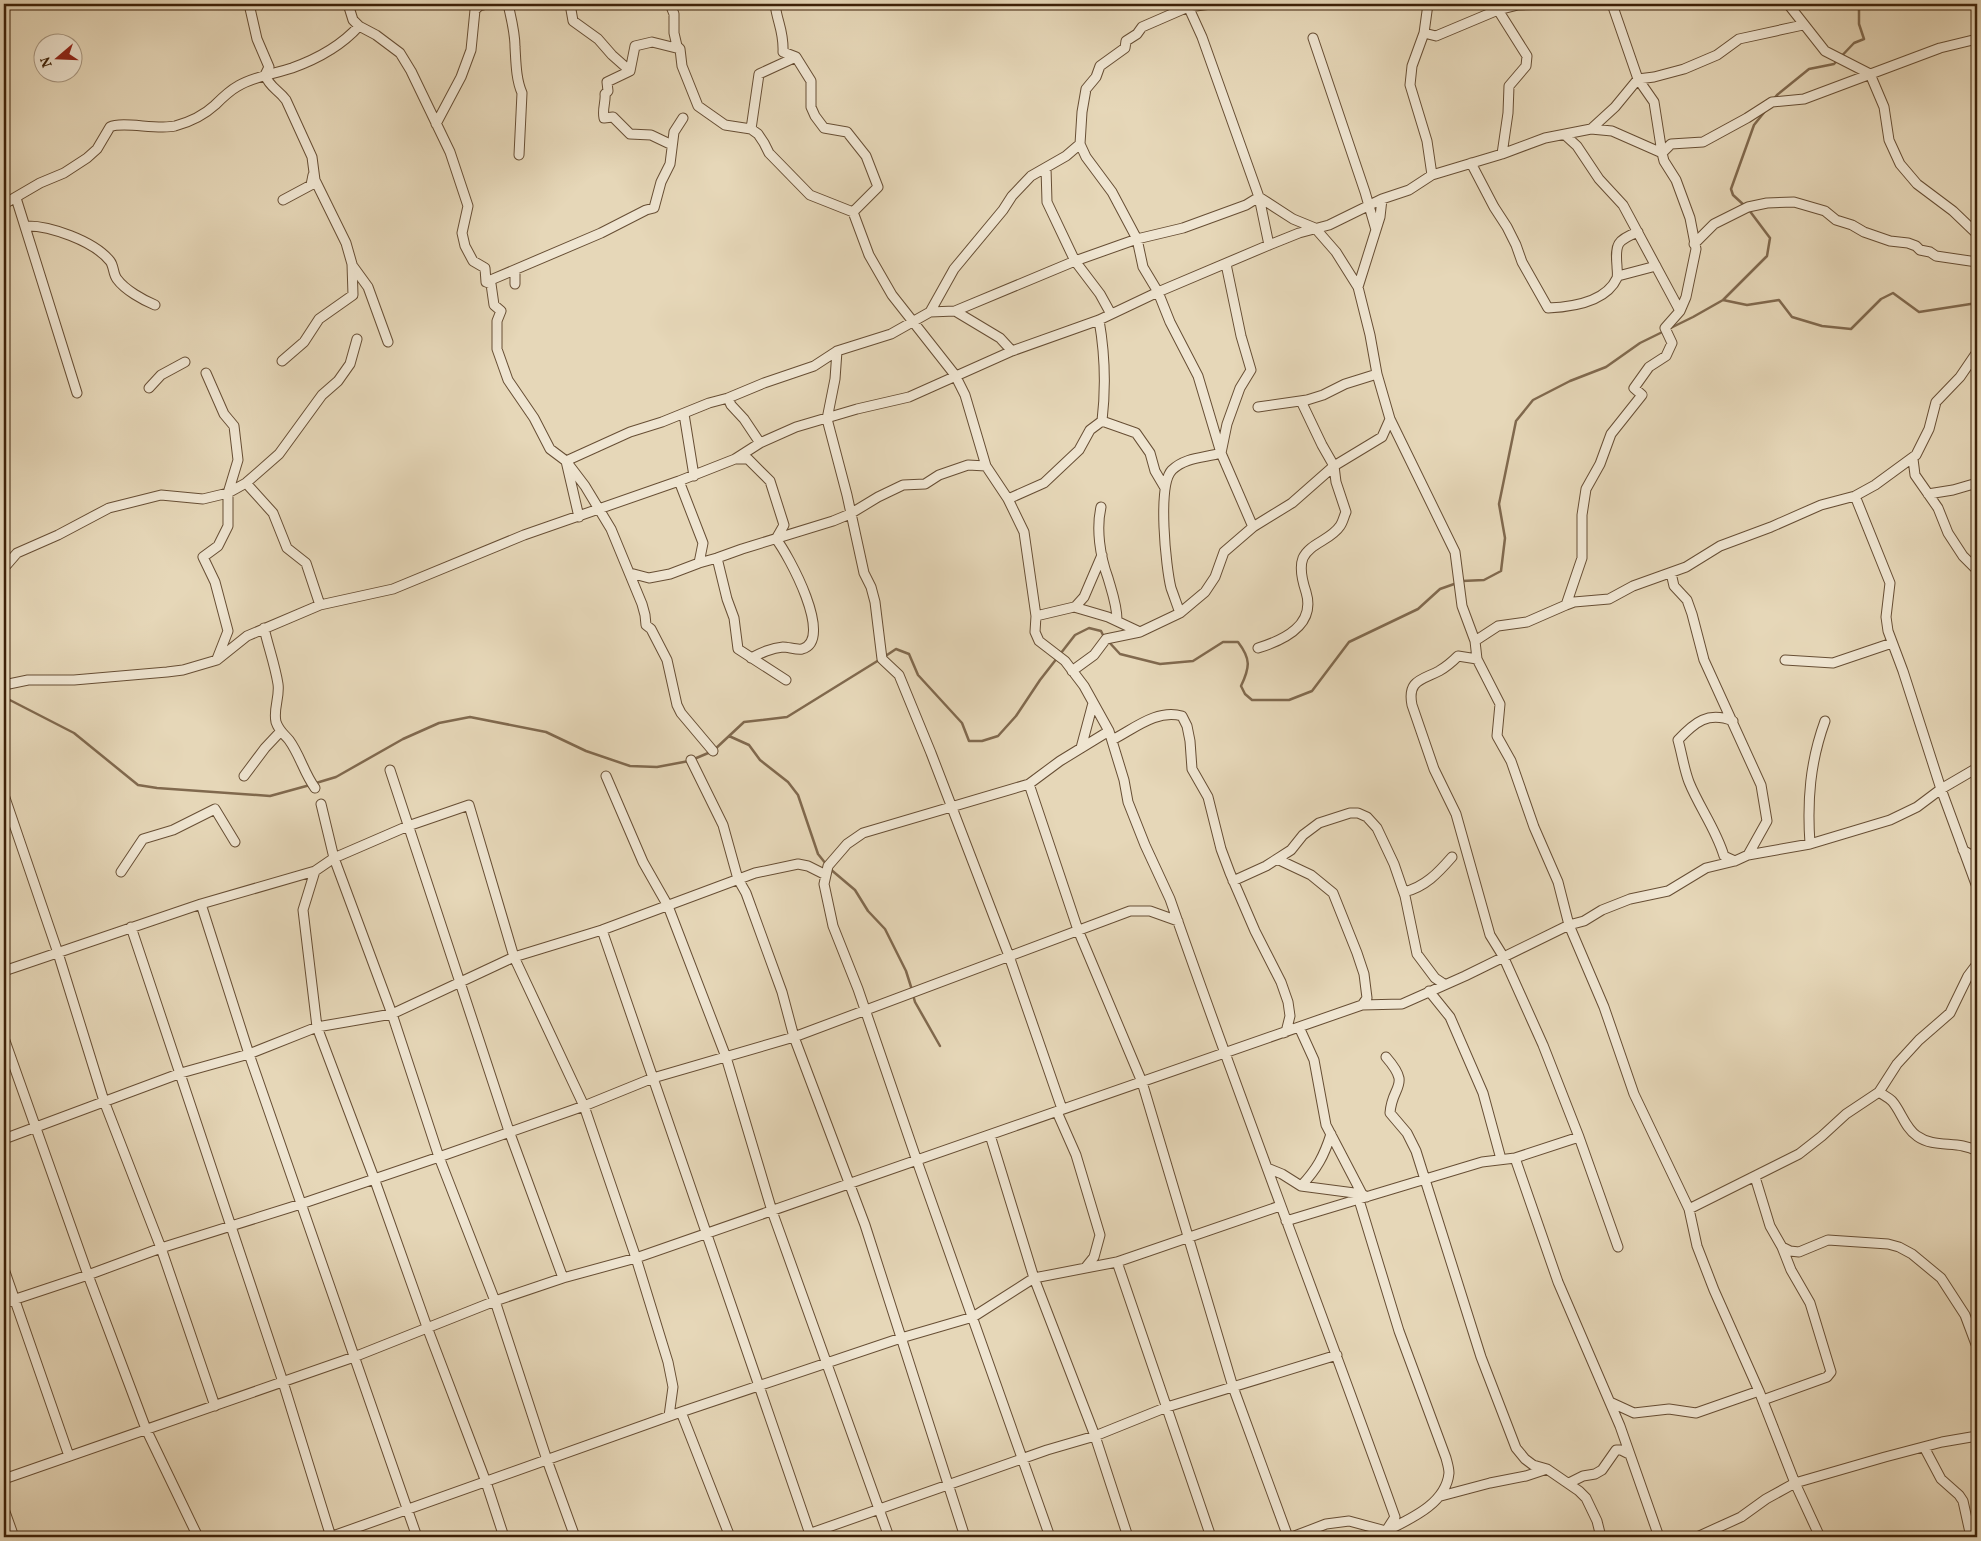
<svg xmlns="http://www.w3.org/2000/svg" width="1981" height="1541" font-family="Vollkorn,serif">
<rect width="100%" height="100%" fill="#e6d7b8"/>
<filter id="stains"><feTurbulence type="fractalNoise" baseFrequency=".004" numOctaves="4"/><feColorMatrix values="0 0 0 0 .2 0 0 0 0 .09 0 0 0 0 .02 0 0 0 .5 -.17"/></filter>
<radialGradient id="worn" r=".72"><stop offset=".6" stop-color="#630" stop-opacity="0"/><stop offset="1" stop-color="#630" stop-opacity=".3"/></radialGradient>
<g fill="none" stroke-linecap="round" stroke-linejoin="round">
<!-- stream -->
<path stroke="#80694e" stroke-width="2.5" d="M1773 100 1777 95 1809 69 1834 64 1854 43 1864 39 1859 24V4
M1745 206 1733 195 1731 189 1754 125 1766 110
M1723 300 1747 305 1779 300 1792 317 1822 326 1851 329 1881 299 1893 293 1919 312 1977 303
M1462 581 1484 580 1501 571 1505 538 1499 504 1516 421 1533 400 1570 381 1606 367 1640 343 1693 317 1723 300 1767 256 1770 238 1749 210
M1108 641 1120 654 1160 664 1193 661 1223 642H1238C1251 659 1250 667 1241 686L1245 694 1252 700H1289L1312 691 1349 642 1418 609 1440 589 1457 583
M884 657 896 649 909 654 918 675 962 723 969 741H982L998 736 1016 716 1040 680 1075 635 1089 628 1101 631 1104 637
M4 697 74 733 138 785 157 788 270 796 310 785
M729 736 749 745 760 760 788 782 798 795 818 854 826 864
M694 759 713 751 744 722 787 717 879 660
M316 783 336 777 403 739 439 723 470 717 546 732 586 751 630 766 657 767 689 761
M829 868 855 890 868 911 885 929 906 971 912 990
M913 995 915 1002 940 1046"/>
<defs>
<path id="minor" d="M249 4 257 39 269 67 265 75C270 88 278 89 286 100L312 157 315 180 346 243 352 264 353 295 319 319 304 342 282 361
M348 4 353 20 359 26 376 35 400 53 411 71 450 152 468 206 462 233 465 246 473 261 485 268 486 282 491 284 494 305 501 311 497 321V349L508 380 534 418 550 449 566 461 585 486 611 529 642 604 645 615 646 625 651 629 667 660 677 705 681 713 713 751
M508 4C511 18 515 32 515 47 516 63 516 79 522 93L519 155
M570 4 573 21 598 39 612 55 630 71
M670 4 674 14V33L677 46 680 49 682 66 698 106 725 125 751 129 758 134 764 143 769 153 810 195 853 212
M775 4C777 22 784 31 783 52L796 57 811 81V107L815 116 824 128 847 132 866 156 878 187 853 212 869 255 892 295 955 375 965 395 986 466 1008 499 1024 532 1036 616 1035 632 1039 641 1065 661 1084 686 1109 731 1124 780 1128 802 1145 845 1170 899C1242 1106 1321 1310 1395 1517L1386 1531 1387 1537
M1187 4 1202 37 1259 197 1269 245
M1428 4 1424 33 1412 66 1410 85 1427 141 1432 175
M1612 4 1638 79 1654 102 1662 153
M1788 4 1825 51 1870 74 1884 107 1889 140 1900 164 1917 184 1953 211 1977 234
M1424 33 1436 36 1498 10
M1313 38 1365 192 1376 230
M436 124 461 77 471 50 475 10 479 6 487 4
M751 129 759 74 796 57
M1591 129 1615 107 1638 79 1654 77 1684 69 1717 55 1739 39 1803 25
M1565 135 1577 146 1599 179 1623 205 1680 311
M1080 144 1086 157 1112 192 1137 239 1143 267 1158 292 1170 322 1198 376 1221 453 1253 527
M672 145 651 135 630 134 613 117 604 118C602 109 606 102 605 94L608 91 607 82 630 71 635 46 652 42 680 49
M1662 153 1671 144 1703 142 1747 118 1772 102 1804 99 1940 48 1977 39
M1502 154 1508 113 1509 86 1526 66 1527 56 1498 10 1518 5 1552 4
M1471 163 1494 207 1507 227 1516 245 1522 262 1548 308C1572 307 1606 302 1617 278 1618 274 1617 270 1617 266 1615 244 1617 240 1638 232
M1046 168 1047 202 1075 261 1100 294 1111 314
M16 198 77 393
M283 200 311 185 313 175
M4 204 40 183 64 173 87 158 97 149 110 127C122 121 157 130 175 126 190 122 203 116 215 105 222 98 229 91 238 86 255 76 274 74 292 68 317 59 342 45 359 26
M25 226C49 225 94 241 110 261 114 266 113 274 117 279 125 290 143 300 155 305
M1694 244 1714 224 1748 207 1767 203 1794 202 1825 211 1836 220 1852 225 1864 232 1890 241 1908 243 1916 246 1920 250 1930 252 1936 256 1977 262
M352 265 368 287 388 342
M515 270V284
M1618 276 1656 266
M486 282 601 233 646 210 654 208 661 182 670 164 674 132 683 118
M1358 287 1380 217 1382 199
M955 311 1000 338 1012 351
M930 312 954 269 1003 210 1012 196 1031 176 1066 156 1080 144 1082 112 1086 89 1096 77 1100 66 1125 48 1126 41 1137 34 1142 27 1188 7 1211 4
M837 351 835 379 827 419 847 495 864 573 871 587 875 602 882 659 899 675 931 753 1009 956 1061 1106
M206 373 224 414 234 426 238 460 228 493V526L218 546 203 557 215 582 228 631 217 659
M149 388 161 375 185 362
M728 398 731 405 744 419 760 443
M1258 407 1307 400 1323 395 1345 384 1377 374
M684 414 694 476
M1102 421 1136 433 1150 453 1155 471 1165 488
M737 459H748L770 481 784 525 776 539
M1913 459 1915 475 1938 508 1948 533 1963 556 1977 570
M679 481 703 543 699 563
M246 483 273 513 287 548 306 563 320 605
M1928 494 1953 490 1977 483
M1855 496 1890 583 1886 617 1888 631 1903 671 1941 789 1977 887
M1008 499 1044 483 1079 450 1090 430 1102 421C1106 387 1105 354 1099 320
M1101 507C1096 529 1100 556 1108 578 1112 592 1117 605 1117 620
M579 517 566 461 630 432 662 422 709 403 728 398 764 383 814 366 837 351 891 334 930 312 955 311 1075 261 1137 239 1183 228 1246 205 1259 197 1293 219 1315 228 1336 252 1358 287 1370 335 1377 374 1390 419 1455 552 1462 606 1475 641 1477 659 1500 704 1497 736 1511 761 1534 827 1558 882 1569 925 1604 1007 1634 1094 1689 1209 1697 1246 1714 1290 1759 1391 1795 1483 1820 1537
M717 558 727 599 734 618 738 649 786 680
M4 568 17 553 58 535 109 508 161 495 203 499 228 493 246 483 279 454 322 395 338 381 350 364 357 339
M630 573 649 578 670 574 699 563 717 558 742 549 833 521 850 514 878 497 903 485 925 484 939 475 968 465 986 466
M1671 573 1674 586 1687 600 1692 614 1704 660 1761 785 1767 821 1748 855
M1566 605 1574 602 1609 599 1633 586 1686 567 1720 546 1771 527 1821 505 1855 496 1875 485 1916 455 1929 429 1936 402 1960 377 1977 352
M1075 607 1084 597 1102 555
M1180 613C1177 605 1174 596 1171 588 1166 568 1157 485 1172 470 1186 457 1204 458 1221 453L1227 424 1240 388 1251 370 1241 336 1226 264
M1036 616 1074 607 1108 617 1140 632
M264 628C268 646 275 665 278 684 280 697 273 709 276 722 279 731 283 733 289 740 300 755 304 773 315 788
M1258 648C1284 640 1316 625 1306 592 1303 583 1299 568 1303 558 1310 543 1331 540 1340 526 1343 522 1344 516 1346 512L1336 482 1334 466 1322 445 1301 401
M751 658C761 653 771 648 783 647 788 647 797 650 802 649 835 640 788 554 776 539
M1477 659 1458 656C1452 662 1446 667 1439 671 1422 680 1407 680 1412 705L1434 769 1456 814 1490 935 1503 956 1543 1045 1579 1137 1618 1247
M1785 660 1833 663 1892 643
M1072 671 1094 655 1106 639 1140 632 1180 613 1205 592 1215 577 1224 552 1253 527 1292 503 1334 466 1382 437 1390 419
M4 685 28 680H74L167 672 183 670 217 660 247 636 320 605 393 589 524 535 679 481 735 459 760 443 796 427 857 409 909 397 1012 351 1099 320 1158 292 1269 245 1299 233 1329 225 1382 199 1409 190 1432 175 1502 154 1545 138 1591 129 1612 131 1662 153 1664 161 1676 180 1690 218 1696 249 1686 297 1680 311 1665 328 1672 343 1666 356 1649 367 1634 388 1642 395 1611 434 1600 464 1586 489 1582 515V558L1566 605 1527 622 1498 626 1475 641
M1733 721C1708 711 1695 722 1678 740 1682 754 1684 769 1689 782 1699 807 1716 829 1724 856L1735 861
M1112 740C1134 729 1156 709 1182 716L1187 726 1190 741 1192 769 1208 797 1221 849 1230 873 1255 931 1281 982 1288 1002 1290 1016 1286 1032 1283 1033
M1081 748 1093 703
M691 760 723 825 738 879 746 893 782 992 794 1037 865 1225 965 1537
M390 770 509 1131 563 1278
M244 776 265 748 280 732
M606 776 643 862 668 906 726 1057 772 1211 889 1537
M1029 784 1078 930 1142 1082 1233 1387 1288 1537
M4 795 58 953 104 1101 161 1248 215 1406
M321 804 334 858 392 1014 439 1157 495 1301 547 1460 575 1537
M1810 844C1807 801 1810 762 1825 721
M1963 850 1977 859
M1277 859 1311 875 1333 893 1357 953 1364 974 1367 998 1362 1005
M315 871 303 910 317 1027 374 1178 427 1327 486 1482 504 1537
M121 872 143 839 173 830 215 809 235 842
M1233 881 1266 866 1291 850 1303 835 1319 823 1350 813H1358L1367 817 1377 828 1394 864 1405 896 1417 954 1435 978 1444 984
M1404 892C1425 887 1438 873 1452 857
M201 904 249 1054 417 1537
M131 927 283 1382 331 1537
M602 930 811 1537
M4 971 201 904 315 871 334 858 408 826 469 805 514 957 584 1106 636 1258 668 1362 673 1387 669 1416
M1429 991 1450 1017 1483 1093 1501 1159
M1299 1027 1314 1060 1326 1125 1362 1194 1367 1197
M4 1038 88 1275 146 1429 198 1537
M1386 1057C1412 1087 1392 1084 1390 1113L1407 1133 1416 1151 1481 1357 1516 1448 1525 1459 1533 1465 1547 1469 1579 1491 1586 1498 1597 1521 1601 1537
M1879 1092C1883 1095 1888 1097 1892 1101 1901 1111 1905 1128 1917 1136 1935 1149 1958 1140 1977 1151
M1057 1112 1076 1155 1100 1235 1094 1257 1086 1267
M990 1135 1034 1278 1095 1436 1128 1537
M4 1139 181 1073 249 1054 317 1027 392 1014 514 957 602 930 755 873 798 864 808 866 826 875
M1515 1158 1558 1282 1620 1426 1659 1537
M1267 1168 1282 1174 1301 1186 1362 1194
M1755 1177 1770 1226 1782 1247 1790 1251 1799 1252 1828 1240 1888 1244 1899 1247 1912 1254 1941 1278 1965 1315 1977 1347
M1301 1186C1317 1169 1324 1156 1331 1134
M1689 1209 1799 1154 1822 1136 1846 1114 1879 1092 1897 1064 1919 1040 1950 1013 1968 976 1977 964
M1286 1221 1482 1162 1515 1158 1579 1137
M1117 1262 1211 1537
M4 1269 69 1456
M4 1303 88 1275 161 1248 301 1204 439 1157 584 1106 653 1078 794 1037 1130 911H1150L1178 921
M1763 1400 1827 1377 1831 1372 1810 1303 1791 1270 1782 1247
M1610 1402 1634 1413 1669 1409 1696 1413 1759 1391
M681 1412 730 1537
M1924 1447 1941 1479 1959 1495 1963 1501 1971 1537
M4 1479 354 1357 495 1301 563 1278 636 1258 1362 1005 1402 1004 1465 976 1569 925 1584 921 1602 910 1630 899 1668 891 1706 868 1735 861 1748 855 1810 844 1890 820 1917 807 1941 789 1977 768
M1569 1483 1583 1476 1595 1474 1602 1470 1616 1450H1621L1629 1454
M1441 1496 1490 1483 1526 1476 1547 1469
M4 1509 14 1537
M330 1537 681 1412 901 1338 973 1317 1034 1278 1117 1262 1280 1206
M800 1537 1047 1450 1095 1436 1167 1407 1337 1355
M1050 1537 917 1161 858 989 833 926 824 884 828 866 847 844 863 833 1029 784 1060 761 1109 731
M1292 1537 1326 1524 1349 1521 1386 1531C1410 1519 1446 1504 1449 1473 1449 1468 1447 1462 1446 1458L1399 1331 1359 1200
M1697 1537 1741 1517 1766 1499 1795 1483 1885 1457 1942 1442 1977 1436"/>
</defs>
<!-- minor casing -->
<use href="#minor" stroke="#674e34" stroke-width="11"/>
<!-- minor -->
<use href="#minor" stroke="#efe5d1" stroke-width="9"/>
</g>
<!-- margin -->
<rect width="1981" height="1541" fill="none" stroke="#e6d7b8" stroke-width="20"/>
<rect x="5" y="5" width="1971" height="1531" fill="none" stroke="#3d2108" stroke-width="2.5"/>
<rect x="10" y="10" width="1961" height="1521" fill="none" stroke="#3d2108"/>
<!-- north arrow -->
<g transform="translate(58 58) rotate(251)"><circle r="24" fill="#efe5d1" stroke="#a89781"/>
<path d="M0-4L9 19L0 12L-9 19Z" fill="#8f2418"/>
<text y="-8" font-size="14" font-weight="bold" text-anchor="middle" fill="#3d2108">N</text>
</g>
<rect width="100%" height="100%" filter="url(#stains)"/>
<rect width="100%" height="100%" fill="url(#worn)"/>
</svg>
